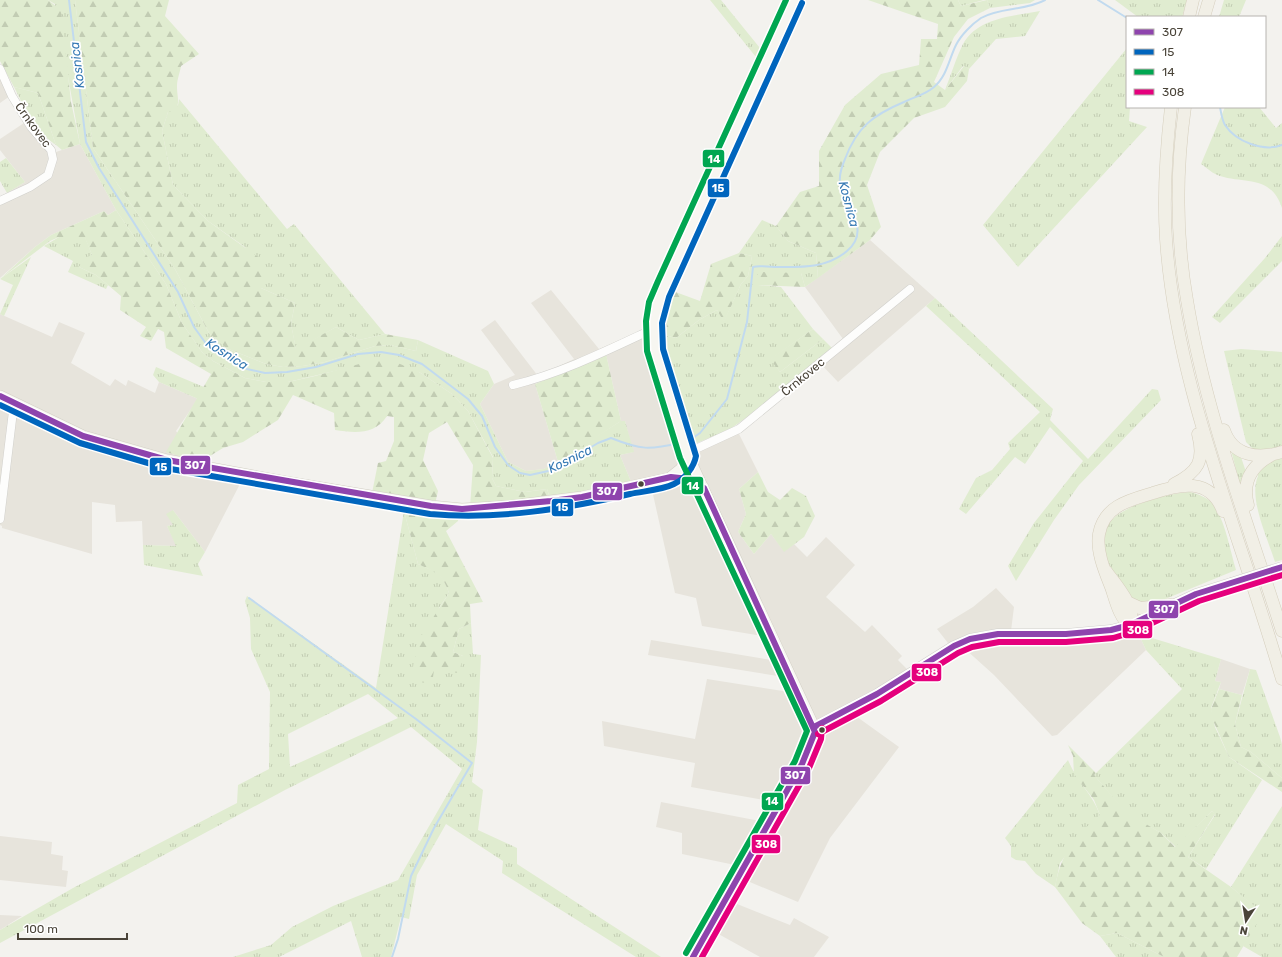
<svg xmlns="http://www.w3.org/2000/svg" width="1282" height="957" font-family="Rubik,sans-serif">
<defs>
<pattern id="grass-tufts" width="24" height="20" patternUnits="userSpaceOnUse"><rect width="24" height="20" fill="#e0ecd0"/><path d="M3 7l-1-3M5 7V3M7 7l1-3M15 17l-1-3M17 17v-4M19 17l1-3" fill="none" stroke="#c2ccb3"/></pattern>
<pattern id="forest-firs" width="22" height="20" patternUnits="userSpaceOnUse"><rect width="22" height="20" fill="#e0ecd0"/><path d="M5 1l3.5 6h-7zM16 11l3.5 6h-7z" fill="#c2ccb3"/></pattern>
</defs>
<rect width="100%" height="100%" fill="#f3f2ee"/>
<!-- residential -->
<path fill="#e7e4dc" d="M0 77 10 96 0 103Z
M24 123 50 154 80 144 116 210 108 215 104 211 51 235 35 247 0 278V197L25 182 0 150V139Z
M870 240 935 298 838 382 818 361 843 339 805 287Z
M551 290 599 349 645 329 660 334 663 356 697 451 738 432 758 472 739 489 746 514 738 532 754 554 771 534 784 551 794 544 807 557 826 537 855 565 826 597 865 632 872 625 902 656 898 660 908 670 913 677 853 714 899 747 830 838 798 902 745 880 732 902 790 925 794 918 829 937 814 957H760L713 931 734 891 724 886 735 865 682 854V833L656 827 661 802 760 821 769 801 691 787 695 763 604 746 602 721 695 739 707 679 789 692 784 677 648 655 651 640 777 661 768 637 702 626 696 598 675 593 652 490 648 481 632 484 620 455 633 452 625 421H621L606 354 535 384 558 462 544 469 526 471 508 462 480 404 494 384 515 375 481 330 495 320 538 376 574 359 531 303Z
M0 314 52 337 59 322 85 333 71 363 110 386 115 379 126 386 128 380 155 393 159 382 198 399 176 431 200 462 250 472 241 482 205 552 173 510V525L167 526 177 546 143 545 142 521 116 522 115 505 92 502V554L2 528V526L0 525Z
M996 588 1014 607 1011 631 1045 632 1046 641 1068 642 1140 637 1146 650 1057 735 1052 736 994 675 964 648 955 652 937 629 973 607Z
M1221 659 1250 669 1242 695 1219 689 1221 682 1215 681Z
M0 836 52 842 51 854 63 856 62 870 68 871 66 887 0 880Z
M0 915 22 916 0 930Z"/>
<!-- grass -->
<path fill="url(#grass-tufts)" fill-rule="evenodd" d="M48 0H75L93 148 175 269 209 333 226 348 266 364 283 367 303 366 325 362 375 346 390 345 416 351 418 340 488 371 494 384 480 404 508 462 526 471 544 469 621 421H625L634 452 620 455 632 484 550 498 547 489 525 492 496 486 492 478 493 457 468 411 452 394 419 372 356 366 288 382H266L245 378 213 361 202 352 182 323 166 284 116 210 80 144 55 4Z
M710 0H721L764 53 760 62Z
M958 0H984L961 6Z
M987 0H1035L1030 3 990 8Z
M1115 0H1187L1182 17H1138Z
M1224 0H1246L1239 17H1219Z
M1040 11 1025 36 996 39 969 69 963 66 945 90C951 75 956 58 963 44 978 17 1014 16 1040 11Z
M1127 48V107H1130L1129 121 1147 127 1018 267 983 225Z
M14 87 38 93 56 145C35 131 25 109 14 87Z
M179 99 287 229 294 224 385 334 359 340 336 327 296 350 291 324 295 303 261 288 245 247 208 221 173 185 162 131 168 112 178 105Z
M1225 107H1259L1276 128 1282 123V208C1271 175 1246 184 1220 176 1213 174 1207 168 1201 164Z
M6 158 25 182 7 193 0 181V162Z
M762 220 776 226 788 241 816 253 818 278 805 287 801 273 758 285 781 287 813 329 771 359 780 372 823 339 832 348 756 411 730 429 695 444 663 356 660 334 676 338 699 320 717 310 724 321 741 284 748 276 752 256 739 253Z
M1282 236V261L1220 323 1212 317 1265 258Z
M59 237H85L92 255 79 267 96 275 108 285 106 289 68 272 73 261 44 246Z
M31 257 4 316 0 314 13 285 0 279Z
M935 298 1053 409 1050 420 1088 459 1152 389 1158 390 1161 400 1079 485 1054 520 1016 581 1008 566 1034 523 1083 461 1050 427 1025 464 1015 457 966 514 959 509 976 478 992 470 1010 449 1008 443 1040 412 926 306Z
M1241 349 1282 352V447L1251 452 1252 448 1246 442 1224 351Z
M156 367 204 387 198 399 159 382 153 375Z
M1231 450 1240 454 1246 472 1243 483 1239 481Z
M1282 456V560L1275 562C1268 539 1248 498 1258 476L1256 470Z
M1190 492C1198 494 1207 497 1213 504 1225 520 1230 550 1236 570L1158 602C1149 604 1136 604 1128 597 1125 594 1123 588 1120 584 1109 567 1095 541 1111 521 1124 505 1170 493 1190 492Z
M173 510 205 552 198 564 203 576 144 565 143 545 176 546 167 526 173 525 166 514Z
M404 511 418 564C436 572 443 573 449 593L439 608 434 670 463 656 453 652 459 629 471 623 473 654 481 655 477 742 472 782 483 790 478 830 517 848V864L661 957H636L502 873 503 861 446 824 417 875 409 919 401 917 391 957H362L351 921 279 957H233L271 945 292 927 333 906 398 880 462 769 411 727 285 790 0 943V930L73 888 237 803 238 785 269 769 270 692 251 649 250 618 245 601 247 596 376 688ZM368 694 398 718 290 767 288 734Z
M1140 637 1152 638 1221 659 1215 681 1221 682 1211 708 1215 727 1229 757 1262 780 1206 869 1188 857 1215 815 1212 811 1176 847 1161 833 1126 813 1094 775 1182 689 1146 650Z
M1250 669 1256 670 1280 737 1282 744V778L1251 752 1241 747 1235 724Z
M1068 760C1076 780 1093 795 1100 815L1069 851 1060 863 1055 887 1036 874 1025 861 1016 860 1011 857V846L1005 838Z
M1282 806V957H1262L1243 946 1262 913 1231 887Z
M1117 933 1164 957H1116L1100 936Z"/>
<!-- forest -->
<path fill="url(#forest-firs)" d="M0 0H48L61 10 71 102 80 144 62 150 56 145 38 93 14 87 0 61Z
M75 0H169L165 16 199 54 181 66C180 73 177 79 177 86 177 97 180 100 176 111L168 112 162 131 173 185 208 221 265 262 261 288 295 303 291 324 296 349 336 327 359 340 385 334 418 340 416 351 390 345 375 346 325 362 303 366 283 367 266 364 226 348 209 333 175 269 93 148Z
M868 0H958L961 6 987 0 990 8 968 19 954 37 934 82 945 90 964 66 969 69 967 81 945 107 914 118 880 152 867 185 881 227 870 240 818 278 816 253 788 241 776 226 800 192 819 186V151L845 105 881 74 919 65 921 39H937L938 24Z
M116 210 166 284 182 323 202 352 213 361 245 378 266 382H288L315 376 374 360 393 361 419 372 452 394 468 411 493 458 492 478 496 486 525 492 547 489 550 498 470 507 473 465 447 422 429 433 423 460 438 491 435 504 372 493 378 463 386 461 394 441V417L387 416C375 435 355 433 335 430L334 413 293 395 278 420 243 442 223 448 200 462 166 452 211 374 166 348 164 332 158 329 151 341 140 336 146 327 120 310 121 296 96 275 79 267 83 259 92 255 85 238 59 237 50 241 0 279 35 247 51 235 104 211 108 215Z
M739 253 752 256 748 276 741 284 724 322 717 310 699 320 676 338 660 334 663 303 670 290 700 301 711 264Z
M758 272 801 273 805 287 758 285Z
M813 329 823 339 780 372 770 359Z
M606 354 621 421 558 462 535 384Z
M758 472 768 492 780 500 792 488 806 496 815 516 804 537 784 552 771 534 754 554 738 532 746 514 739 489Z
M404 511 459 515 458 521 446 531 483 602 470 604 471 623 459 629 453 652 463 656 459 673 434 670 432 684 420 682 413 667 418 641 449 593C443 574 435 572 418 564Z
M1219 689 1242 695 1235 724 1241 747 1251 752 1282 778V792L1229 757 1212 718 1211 709Z
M1068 745 1096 773 1094 775 1126 812 1161 833 1175 847 1212 811 1215 814 1188 857 1231 887 1263 913 1237 957H1164L1117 933 1100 936 1082 923 1055 887C1058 868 1066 849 1079 834 1086 827 1093 822 1100 815L1094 800 1074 774 1073 756Z"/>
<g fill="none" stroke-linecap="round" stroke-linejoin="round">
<!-- stream -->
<path stroke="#c1daef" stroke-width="2" d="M69 0 86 142 99 168 178 292 194 327 207 345 225 357 247 369 265 373 287 372 316 367 358 354 381 352 399 355 422 364 468 399 482 416 495 447 508 465 520 473 530 475 553 470 598 443 611 438C641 450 649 450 680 443
M1098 0 1127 18
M1220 107C1221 113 1222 120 1225 125 1236 142 1264 152 1282 145
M687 442 700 433 727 399 747 322 753 267C760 265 767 267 774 267 800 267 826 269 847 251 873 229 843 206 840 182 839 174 842 166 845 159 857 127 873 115 904 102 914 97 925 95 934 87 947 76 949 59 956 45 961 35 972 24 981 18 1000 7 1025 11 1045 0
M249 598 416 719 472 763 434 828 411 876 398 939 392 957"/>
<defs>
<path id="minor" d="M0 69 12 96 31 127 51 150 53 159 48 175 30 187 0 201
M513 385C562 373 608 350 653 329
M687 453 739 429 910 289
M0 519 14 403"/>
<path id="tertiary" d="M814 727 877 694 954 646 970 639 998 634H1066L1111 630 1130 625 1196 594 1231 583"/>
<path id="secondary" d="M0 396 83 436 167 460 286 482 431 506 462 509 511 506 582 497 675 477 689 478 703 487
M671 477 681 469 688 456
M693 957 802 764 815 732 814 727 688 456 655 350 654 322 657 304 665 284 795 0"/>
<path id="primary" d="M1189 17 1193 0
M1204 17 1209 0
M1171 107C1166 151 1163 195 1166 239 1173 343 1206 443 1238 541 1253 586 1268 632 1282 679
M1185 107C1176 171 1176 237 1187 300 1205 411 1248 524 1282 631
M1224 430C1233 457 1259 459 1282 452
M1174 484C1198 472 1205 461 1198 434
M1248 505C1242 483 1250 467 1270 456
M1106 571C1116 585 1137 607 1130 625 1119 618 1115 598 1111 587 1105 572 1096 551 1099 534 1104 506 1129 500 1153 493 1180 484 1210 477 1223 511
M1127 602 1140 608 1171 605"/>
</defs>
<!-- minor casing -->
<use href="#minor" stroke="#d1d0cc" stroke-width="9"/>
<!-- tertiary casing -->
<use href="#tertiary" stroke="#d1d0cc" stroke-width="11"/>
<!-- secondary casing -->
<use href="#secondary" stroke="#d2cfc5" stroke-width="12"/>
<!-- primary casing -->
<use href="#primary" stroke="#d5cebc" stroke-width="13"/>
<!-- minor -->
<use href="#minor" stroke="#fdfdfc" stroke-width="8"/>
<!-- tertiary -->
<use href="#tertiary" stroke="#fdfdfc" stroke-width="10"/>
<!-- secondary -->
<use href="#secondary" stroke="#f7f6f1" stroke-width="11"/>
<!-- primary -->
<use href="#primary" stroke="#f1efe6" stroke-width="12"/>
<defs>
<path id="tertiary-bridge" d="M1231 583 1282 567"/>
</defs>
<!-- tertiary-bridge casing -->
<use href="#tertiary-bridge" stroke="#d1d0cc" stroke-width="11" stroke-linecap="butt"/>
<!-- tertiary-bridge -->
<use href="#tertiary-bridge" stroke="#fdfdfc" stroke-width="10"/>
<defs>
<path id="bus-1" d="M0 396 83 436 167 460 431 506 462 509 551 501 582 497 671 477 689 479 704 488 815 732 802 764 693 957
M814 727 877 694 954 646 970 639 998 634H1066L1111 630 1130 625 1196 594 1282 567"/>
<path id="bus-2" d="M0 405 80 443 165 468 430 514C497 520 565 509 630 494 644 491 662 490 674 484 685 479 694 467 696 456L663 349 662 323 669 297 802 3"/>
<path id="bus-3" d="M686 953 795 761 807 731 680 458 647 351 646 321 649 302 658 281 786 0"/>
<path id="bus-4" d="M818 734 881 701 958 653 972 647 999 642H1066L1113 638 1133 632 1199 601 1282 575
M702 957 809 768 821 739 822 728"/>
</defs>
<!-- bus-1 casing -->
<use href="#bus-1" stroke="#fff" stroke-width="9"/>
<!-- bus-2 casing -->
<use href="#bus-2" stroke="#fff" stroke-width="9"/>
<!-- bus-3 casing -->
<use href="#bus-3" stroke="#fff" stroke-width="9"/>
<!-- bus-4 casing -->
<use href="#bus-4" stroke="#fff" stroke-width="9"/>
<!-- bus-1 -->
<use href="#bus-1" stroke="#8e44ad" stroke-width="6"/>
<!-- bus-2 -->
<use href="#bus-2" stroke="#0065bd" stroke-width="6"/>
<!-- bus-3 -->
<use href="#bus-3" stroke="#00a651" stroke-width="6"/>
<!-- bus-4 -->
<use href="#bus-4" stroke="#e5007d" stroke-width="6"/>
</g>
<!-- markers -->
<g fill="#4a4439" stroke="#fff" stroke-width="1.5">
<circle cx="641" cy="484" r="3.5"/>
<circle cx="822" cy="730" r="3.5"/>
</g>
<g text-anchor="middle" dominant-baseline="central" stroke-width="3.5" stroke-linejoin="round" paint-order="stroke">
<!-- street labels -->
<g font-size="12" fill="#4a4439" stroke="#fff">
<text transform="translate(33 125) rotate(54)">Črnkovec</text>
<text transform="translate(803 377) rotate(-40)">Črnkovec</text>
</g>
<!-- water labels -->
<g font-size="13" font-style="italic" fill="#3579b4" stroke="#fff">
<text transform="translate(77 65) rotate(-97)">Kosnica</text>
<text transform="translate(849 204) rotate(75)">Kosnica</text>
<text transform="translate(227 354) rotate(32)">Kosnica</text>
<text transform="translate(570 459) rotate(-26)">Kosnica</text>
</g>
</g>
<g stroke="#fff" stroke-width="1.5">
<rect x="702" y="149" width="23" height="19" rx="4" fill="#00a651"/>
<rect x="707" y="178" width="23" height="20" rx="4" fill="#0065bd"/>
<rect x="180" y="455" width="31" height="20" rx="4" fill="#8e44ad"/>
<rect x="149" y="457" width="23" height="19" rx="4" fill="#0065bd"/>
<rect x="681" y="476" width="23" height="19" rx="4" fill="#00a651"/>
<rect x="592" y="482" width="31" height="19" rx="4" fill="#8e44ad"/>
<rect x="551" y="498" width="23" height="19" rx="4" fill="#0065bd"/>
<rect x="1148" y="600" width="31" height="19" rx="4" fill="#8e44ad"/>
<rect x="1122" y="620" width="31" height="19" rx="4" fill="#e5007d"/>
<rect x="911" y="663" width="31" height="19" rx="4" fill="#e5007d"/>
<rect x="780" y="766" width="31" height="19" rx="4" fill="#8e44ad"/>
<rect x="761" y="792" width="23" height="19" rx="4" fill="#00a651"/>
<rect x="751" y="834" width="30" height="20" rx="4" fill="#e5007d"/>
</g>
<g font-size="11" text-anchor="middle" font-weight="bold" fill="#fff">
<text x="714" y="163">14</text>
<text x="718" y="192">15</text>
<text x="195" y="469">307</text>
<text x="161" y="471">15</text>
<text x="693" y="490">14</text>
<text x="607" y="495">307</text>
<text x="562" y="511">15</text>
<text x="1164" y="613">307</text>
<text x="1138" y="634">308</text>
<text x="927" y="676">308</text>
<text x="795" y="779">307</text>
<text x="772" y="805">14</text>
<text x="766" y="848">308</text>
</g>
<!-- legend -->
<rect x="1126" y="16" width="140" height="92" fill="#ffffff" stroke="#b7b4b0"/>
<rect x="1134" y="29" width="20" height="6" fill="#8e44ad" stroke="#b7b4b0"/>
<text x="1162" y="36" font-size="12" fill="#4a4439">307</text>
<rect x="1134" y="49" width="20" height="6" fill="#0065bd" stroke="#b7b4b0"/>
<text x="1162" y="56" font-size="12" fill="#4a4439">15</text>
<rect x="1134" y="69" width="20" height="6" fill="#00a651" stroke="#b7b4b0"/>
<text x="1162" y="76" font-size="12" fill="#4a4439">14</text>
<rect x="1134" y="89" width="20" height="6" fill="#e5007d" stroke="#b7b4b0"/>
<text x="1162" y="96" font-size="12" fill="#4a4439">308</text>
<!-- north arrow -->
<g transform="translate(1246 921) rotate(192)" stroke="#ffffff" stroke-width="3" paint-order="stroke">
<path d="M0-3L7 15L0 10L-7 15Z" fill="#4a4439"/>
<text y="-6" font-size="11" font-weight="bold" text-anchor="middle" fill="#4a4439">N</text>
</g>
<!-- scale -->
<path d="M18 933v6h109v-6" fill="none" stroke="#4a4439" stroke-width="2"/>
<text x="24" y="933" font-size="12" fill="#4a4439" stroke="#ffffff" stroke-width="3" paint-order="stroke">100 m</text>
</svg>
